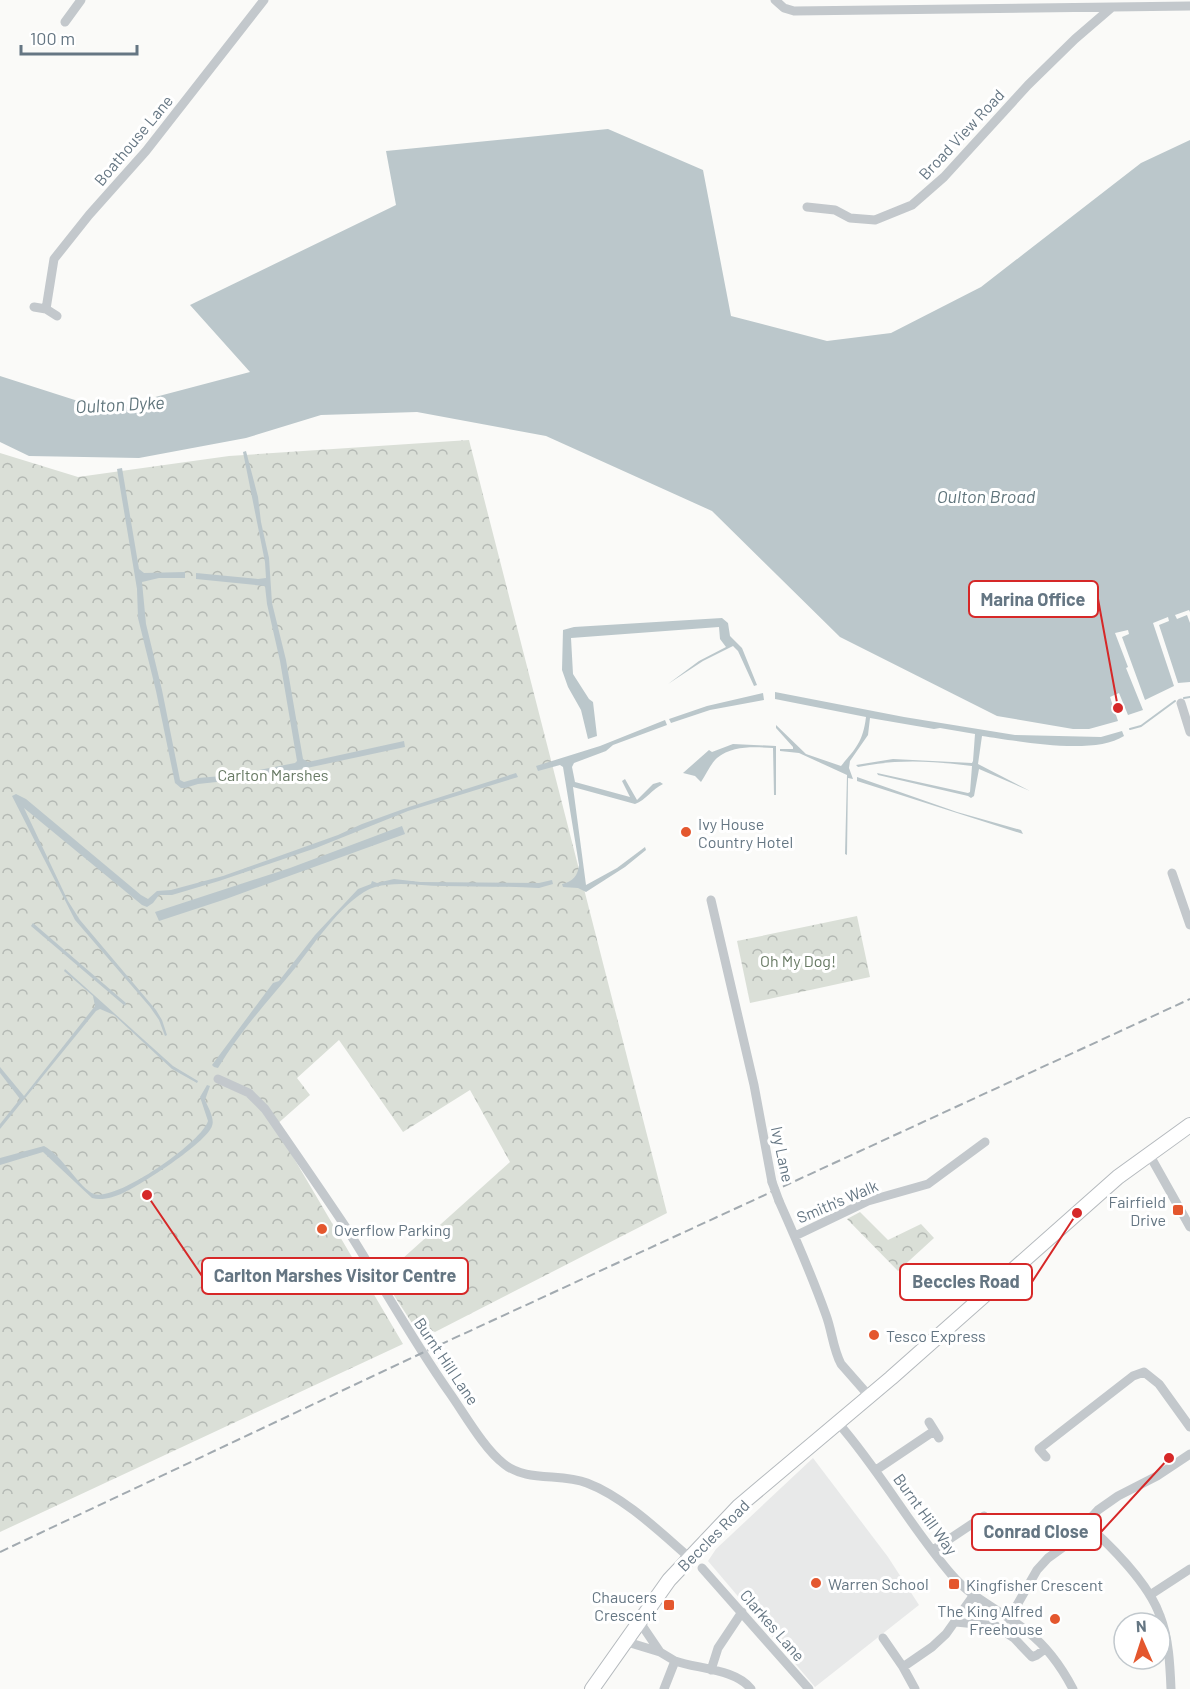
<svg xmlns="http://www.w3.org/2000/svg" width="1190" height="1689" font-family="Barlow,sans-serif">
<defs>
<pattern id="park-crowns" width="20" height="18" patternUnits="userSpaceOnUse" patternTransform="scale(1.5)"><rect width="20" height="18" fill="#dadfd7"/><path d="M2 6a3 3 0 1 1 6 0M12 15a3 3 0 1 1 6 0" fill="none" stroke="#b4b9b4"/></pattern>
</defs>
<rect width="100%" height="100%" fill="#fafaf8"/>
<!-- built -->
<path fill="#e8e9e9" d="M813 1458 888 1557 919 1605 815 1687 708 1561 716 1549Z"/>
<!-- park -->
<path fill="url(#park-crowns)" d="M469 440 667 1213 435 1332 412 1323 382 1277 510 1162 470 1090 403 1132 339 1040 297 1078 310 1095 275 1126 403 1344 0 1532V453L78 477 229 456Z
M857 916 870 977 750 1003 737 941Z
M860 1212 888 1240 921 1224 934 1238 898 1271 847 1219Z"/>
<!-- water -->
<path fill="#bbc7cb" d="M608 129 703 170 731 316 827 341 891 333 981 287 1141 163 1190 140V612L1189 610 1175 615 1177 619 1187 615 1190 623V682L1178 683 1159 625 1169 621 1168 617 1153 623 1174 686 1145 700 1122 637 1129 634 1128 630 1115 633 1128 667 1126 668 1143 710 1128 715 1119 693 1110 697 1118 721 1089 729H1073L997 716 840 637 712 511 546 436 417 412 321 415 246 438 139 458 29 456 0 442V376L106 410 250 372 190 305 396 205 386 151Z
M246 451 258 497 261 522 269 558 272 603 286 660 303 759 308 762 404 741 405 747 288 772 244 779 243 773 295 763 297 761 280 661 267 604 265 586 196 579V573L258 579 266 578 265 562 243 452Z
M122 468 139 569 144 573 185 572V578H159L142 582 146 624 162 690 180 780 184 782 198 778 234 775 235 780 198 784 185 788H181L175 783 156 691 138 618 137 589 117 469Z
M722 618 728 623 730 636 742 648 757 685 754 686 738 651 733 646 703 661 668 684 699 661 726 647 720 639 719 627 571 638 573 674 589 699 593 702 597 736 588 739 581 710 568 687 562 670 563 630 574 627Z
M775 692 904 717 1015 735 1101 737 1122 731 1124 736C1093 756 1018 741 982 736L978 764 1030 791 979 769 974 796 971 798 968 796 878 775 877 773 968 793 970 792 972 766C933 761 897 759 858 767L856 765 893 759 972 763 973 761 975 734 940 728 934 729 870 718 868 735 850 761 849 768 853 779 848 778 847 855 845 854 847 775 799 753 780 751V749H793V747L776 728V725L806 754 841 766C854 750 863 743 866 717L775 699Z
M763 693 764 700 710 710 671 723 669 719 707 706Z
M665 720 667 725 613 745 606 751 574 763 572 767 575 782 630 797 622 781 625 779 637 800 653 784 660 782 663 784C652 789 646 800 635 804L573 787 586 885 617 868 645 847 646 850 625 867 586 892 578 888 563 887 562 884C573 882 578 875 579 865L563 767 560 765 538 771 536 766 600 746Z
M733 744 776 746V795H774L773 748C755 747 733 745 717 758 711 763 706 775 701 782L695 776 683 773 709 750 712 752Z
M516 773 518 777 408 811 316 848 219 881 172 895H159L153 903 147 907 142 905 24 808 68 901 80 920 156 1010 162 1020 167 1035 165 1036 159 1020 150 1007 75 920 12 796 16 794 26 799 141 895 148 899 157 891 171 890 223 876 338 835 362 824 409 807Z
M857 777 957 812 1021 830 1023 834 857 781Z
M402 826 405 834 226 899 159 921 155 912 290 868Z
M394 879 420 882 539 883 552 880 553 884 539 888C507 886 475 887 443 886 420 886 398 881 375 887 346 896 315 943 296 967 269 1000 240 1031 218 1068L214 1067 212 1065 215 1061 273 983 279 981 315 935 358 889 371 884 372 881 377 883Z
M33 923 126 1003 125 1006 31 926Z
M65 969 173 1066 198 1081 197 1083 172 1069 114 1015 100 1009 96 1011 0 1129V1124L20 1099 0 1073V1067L24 1096 95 1006 93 996 64 971Z
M207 1085 210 1086 205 1100C208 1107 215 1119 212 1126 206 1143 141 1185 123 1193 114 1197 102 1201 92 1198L43 1152 0 1165V1158L44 1146C62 1155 80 1189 94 1194 116 1202 202 1142 208 1121L200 1097Z"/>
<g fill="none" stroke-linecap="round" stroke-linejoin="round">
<!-- stream -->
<path stroke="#bbc7cb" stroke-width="2" d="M1184 698 1190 697
M1130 729 1141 726 1175 701"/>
<defs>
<path id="highway" d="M592 1689 669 1580 739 1506 891 1378 1118 1177 1190 1125"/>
</defs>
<!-- highway casing -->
<use href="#highway" stroke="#b4b9bd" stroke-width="16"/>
<!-- minor -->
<path stroke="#c3c8cc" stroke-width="9" d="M775 0 784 8 794 11 1190 6
M65 22 81 0
M807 207 835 210 850 218 875 220 912 205 944 177 1028 85 1075 39 1111 8
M34 307 46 309 57 316
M46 309 54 259 89 215 146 151 264 0
M1181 703 1190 732
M1172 873 1190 925
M711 900 754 1085 772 1182
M218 1079 249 1093 265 1109C292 1148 319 1187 345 1226 380 1281 411 1338 449 1392 464 1413 484 1449 504 1464 526 1482 561 1473 587 1483 624 1497 660 1532 690 1558
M1149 1154 1190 1227
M779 1201C796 1239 812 1276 826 1315 832 1331 833 1349 841 1364L870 1397
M795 1236 868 1201 928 1184 985 1142
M929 1422 939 1438
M839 1424C880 1471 910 1526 951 1574 973 1600 1003 1611 1028 1632 1046 1646 1062 1668 1073 1689
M1046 1457 1039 1449 1133 1376 1144 1372 1159 1384 1190 1427
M876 1470 934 1431
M1085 1523C1111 1546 1149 1584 1160 1616 1169 1639 1170 1665 1171 1689
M933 1550 984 1516
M702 1568 809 1689
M1150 1595 1190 1569
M1009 1619 1037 1570 1048 1558 1066 1545 1098 1510 1118 1496 1157 1476 1190 1454
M639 1621 660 1652
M956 1622 996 1626 1014 1638 1032 1657 1037 1655 1045 1649
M883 1638 903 1667
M624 1641 660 1652 675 1661
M711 1670 718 1648 742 1612
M664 1689 675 1661C698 1669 736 1669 751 1689
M915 1689 903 1667 932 1647 946 1634 973 1596"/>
<!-- highway -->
<use href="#highway" stroke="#fff" stroke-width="14"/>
<!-- rail -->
<path stroke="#a2aab0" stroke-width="2" stroke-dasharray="9 4.5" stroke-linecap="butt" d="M0 1552 422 1353 1190 999"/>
<!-- minor-bridge -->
<path stroke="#c3c8cc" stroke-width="9" d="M772 1182 779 1201"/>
</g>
<!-- markers -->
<g fill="#e4572e" stroke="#fff" stroke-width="2">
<circle cx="686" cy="832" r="6"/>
<rect x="1172" y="1204" width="12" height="12" rx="3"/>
<circle cx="322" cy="1229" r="6"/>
<circle cx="874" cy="1335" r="6"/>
<circle cx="816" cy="1583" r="6"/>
<rect x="948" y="1578" width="12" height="12" rx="3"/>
<rect x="663" y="1599" width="12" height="12" rx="3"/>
<circle cx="1055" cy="1619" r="6"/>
</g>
<g text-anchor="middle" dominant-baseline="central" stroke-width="6" stroke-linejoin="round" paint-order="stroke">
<!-- street labels -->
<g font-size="16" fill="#657683" stroke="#fff">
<text transform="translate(961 134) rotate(-47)">Broad View Road</text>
<text transform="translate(133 140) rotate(-50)">Boathouse Lane</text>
<text transform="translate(783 1154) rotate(78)">Ivy Lane</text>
<text transform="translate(837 1201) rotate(-23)">Smith's Walk</text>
<text transform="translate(447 1361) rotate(56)">Burnt Hill Lane</text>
<text transform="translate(926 1514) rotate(54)">Burnt Hill Way</text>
<text transform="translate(713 1535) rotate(-45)">Beccles Road</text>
<text transform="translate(773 1625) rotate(49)">Clarkes Lane</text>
</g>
<!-- park labels -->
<g font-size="16" fill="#687a64" stroke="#fff">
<text x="273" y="774">Carlton Marshes</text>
<text x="798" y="960">Oh My Dog!</text>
</g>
<!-- poi labels -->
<g font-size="16" fill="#657683" stroke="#fff" text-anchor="start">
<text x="698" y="823">Ivy House<tspan x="698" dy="18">Country Hotel</tspan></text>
<text x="1166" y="1201" text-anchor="end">Fairfield<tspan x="1166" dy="18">Drive</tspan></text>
<text x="334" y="1229">Overflow Parking</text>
<text x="886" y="1335">Tesco Express</text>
<text x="828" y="1583">Warren School</text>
<text x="966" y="1584">Kingfisher Crescent</text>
<text x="657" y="1596" text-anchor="end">Chaucers<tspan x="657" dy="18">Crescent</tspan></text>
<text x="1043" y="1610" text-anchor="end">The King Alfred<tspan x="1043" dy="18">Freehouse</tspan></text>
</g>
<!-- water labels -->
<g font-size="18" font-style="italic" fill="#60757c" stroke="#fff">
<text transform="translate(120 404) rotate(-3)">Oulton Dyke</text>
<text x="986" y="496">Oulton Broad</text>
</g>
</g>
<!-- callouts -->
<path fill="none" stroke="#d62828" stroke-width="2" d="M1118 708L1098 599M147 1195L202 1276M1077 1213L1032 1282M1169 1458L1101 1532"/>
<g fill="#d62828" stroke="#fff" stroke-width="2">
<circle cx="1118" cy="708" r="6"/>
<circle cx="147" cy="1195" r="6"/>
<circle cx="1077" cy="1213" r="6"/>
<circle cx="1169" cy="1458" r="6"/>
</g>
<g fill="#fff" stroke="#d62828" stroke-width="2">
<rect x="969" y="581" width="129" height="36" rx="6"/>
<rect x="202" y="1258" width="266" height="36" rx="6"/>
<rect x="900" y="1264" width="132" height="36" rx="6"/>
<rect x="972" y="1514" width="129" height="36" rx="6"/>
</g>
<g font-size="18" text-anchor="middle" font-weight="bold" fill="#657683">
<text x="1033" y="606">Marina Office</text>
<text x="335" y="1282">Carlton Marshes Visitor Centre</text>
<text x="966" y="1288">Beccles Road</text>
<text x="1036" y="1538">Conrad Close</text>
</g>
<!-- north arrow -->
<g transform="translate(1142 1641) rotate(357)"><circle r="28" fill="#ffffff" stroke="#c1c8cd" stroke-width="1.5"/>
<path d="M0-4.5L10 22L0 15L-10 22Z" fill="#e4572e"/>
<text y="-9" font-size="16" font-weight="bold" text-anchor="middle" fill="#657683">N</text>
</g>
<!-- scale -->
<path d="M21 45v9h116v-9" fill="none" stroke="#657683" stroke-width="3"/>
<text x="30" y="45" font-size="18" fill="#657683" stroke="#ffffff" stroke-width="4.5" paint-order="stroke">100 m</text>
</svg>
